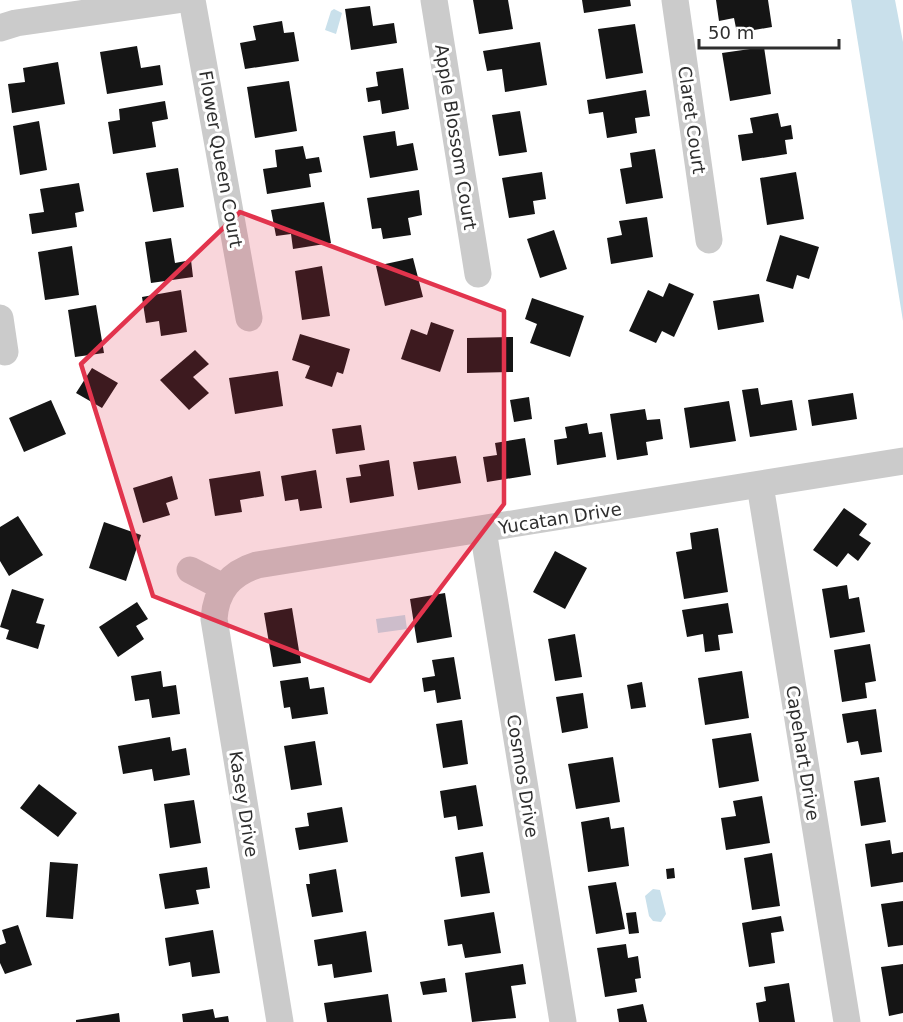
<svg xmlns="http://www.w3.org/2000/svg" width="903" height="1022" font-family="'DejaVu Sans',sans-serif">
<rect width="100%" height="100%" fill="#fff"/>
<!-- water -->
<path fill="#c9e0eb" d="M851 0H895L903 42V321Z
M334 9 342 13 336 34 325 30 331 11Z
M405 615 407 629 378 633 376 619Z
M653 889 660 890 666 914 661 922 653 921 649 916 645 896Z"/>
<!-- building -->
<path fill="#151515" d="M473 0H508L513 29 479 34Z
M582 0H630L631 6 584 13Z
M716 0H768L772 27 737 33 734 18 719 21Z
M370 6 373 26 394 23 397 43 351 50 345 9Z
M282 21 284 33 294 32 299 61 245 69 240 43 256 40 253 26Z
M635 24 643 73 606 79 598 29Z
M540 42 547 85 505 92 502 69 487 71 483 51Z
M137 46 141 68 160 65 163 85 107 94 100 52Z
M764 47 771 94 730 101 722 53Z
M58 62 65 104 12 113 8 84 25 82 23 68Z
M403 68 409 109 382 114 380 100 368 102 366 88 378 86 376 72Z
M289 81 297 131 255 138 247 87Z
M646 90 650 116 635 118 637 133 607 138 603 112 589 114 587 100Z
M165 101 168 119 152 122 156 147 113 154 108 122 120 120 119 109Z
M520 111 527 152 499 156 492 115Z
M778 113 781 127 791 125 793 139 785 140 787 154 742 161 738 135 753 133 750 118Z
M39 121 47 170 20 175 13 126Z
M395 131 397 146 413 143 418 170 370 178 363 136Z
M303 146 306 159 319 157 322 172 309 174 311 187 267 194 263 169 277 167 275 150Z
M655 149 663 198 626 204 620 169 632 167 630 153Z
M178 168 184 207 153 212 146 173Z
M542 172 546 199 533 201 535 214 509 218 502 178Z
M796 172 804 219 767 225 760 178Z
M79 183 84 211 75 213 77 227 32 234 29 214 44 212 40 189Z
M419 190 422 215 408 218 411 235 383 239 381 228 372 229 367 198Z
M324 202 331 243 293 249 291 234 276 236 271 210Z
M647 217 653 257 611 264 607 238 622 235 619 221Z
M554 230 567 269 540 278 527 239Z
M780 235 819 247 809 279 797 275 793 289 766 281Z
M171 238 175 263 191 260 193 277 151 283 145 242Z
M72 246 79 295 45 300 38 252Z
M413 258 423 297 385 306 376 266Z
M322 266 330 316 302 320 295 271Z
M669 283 694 294 674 337 662 331 656 343 629 331 648 290 663 297Z
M181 290 187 332 161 336 159 321 146 323 142 297Z
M759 294 764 322 718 330 713 301Z
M532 298 584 316 570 357 530 343 537 324 525 319Z
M96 305 104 353 75 357 68 310Z
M431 322 454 330 440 372 401 359 411 329 427 335Z
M300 334 350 349 343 374 337 372 332 387 305 378 310 366 292 360Z
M513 337V372L467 373V338Z
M195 350 209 364 193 377 209 393 189 410 160 380Z
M92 368 118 383 102 408 76 393Z
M278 371 283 406 235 414 229 378Z
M758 388 761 405 792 400 797 430 750 437 742 390Z
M853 393 857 419 812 426 808 400Z
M529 397 532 419 514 422 510 400Z
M51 400 66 434 24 452 9 418Z
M729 401 736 441 690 448 684 408Z
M645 409 647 420 660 419 663 439 646 442 648 455 617 460 610 414Z
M587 423 589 434 602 432 606 457 557 465 554 440 567 438 565 427Z
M361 425 365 450 336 454 332 429Z
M525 438 531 475 487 482 483 457 497 455 495 443Z
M456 456 461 483 418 490 413 462Z
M389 460 394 496 350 503 346 478 361 476 359 465Z
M316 470 322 508 300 511 298 499 285 501 281 476Z
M260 471 264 496 240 500 242 512 215 516 209 479Z
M172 476 178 499 166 503 170 515 143 523 133 488Z
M844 508 867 524 859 535 871 543 858 561 848 553 837 567 813 550Z
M18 516 43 555 9 576 0 561V527Z
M104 522 141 535 126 581 89 568Z
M718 528 728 592 684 599 676 552 692 549 690 533Z
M555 551 587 568 565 609 533 592Z
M847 585 849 599 859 597 865 632 830 638 822 589Z
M12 589 44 599 36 623 45 625 38 649 6 639 9 630 0 627Z
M445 593 452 637 417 643 410 599Z
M137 602 148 619 136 626 144 639 118 657 99 627Z
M728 603 733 633 718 635 720 650 705 652 703 634 687 637 682 610Z
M292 608 301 663 273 667 264 613Z
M575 634 582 677 555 681 548 639Z
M870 644 876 681 865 683 867 698 842 702 834 650Z
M454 657 461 699 437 703 435 690 424 692 422 678 435 676 432 660Z
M161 671 163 687 176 685 180 714 152 718 149 699 135 701 131 676Z
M742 671 749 718 705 725 698 678Z
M308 677 310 689 324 687 328 714 292 719 290 707 284 708 280 681Z
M642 682 646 707 631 709 627 685Z
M583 693 588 728 562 733 556 697Z
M876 709 882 752 861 755 858 741 847 743 842 714Z
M462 720 468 764 443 768 436 724Z
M751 733 759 781 719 788 712 739Z
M170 737 172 751 186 748 190 775 154 781 152 769 123 774 118 746Z
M315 741 322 785 291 790 284 746Z
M613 757 620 802 576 809 568 764Z
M879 777 886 822 861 826 854 781Z
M39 784 77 813 58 837 20 808Z
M476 785 483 826 458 830 456 816 444 818 440 791Z
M762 796 770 843 726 850 721 818 736 816 733 801Z
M194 800 201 843 170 848 164 804Z
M342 807 348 842 299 850 295 828 309 826 307 813Z
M609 817 611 829 624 827 629 866 588 872 581 822Z
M890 840 892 854 903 852V882L871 887 865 844Z
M483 852 490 893 461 897 455 857Z
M772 853 780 906 752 910 744 858Z
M50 862 78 864 73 919 46 917Z
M207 867 210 888 196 890 199 904 165 909 159 874Z
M674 868 675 878 667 879 666 869Z
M336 869 343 912 312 917 306 884H310L309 874Z
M616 882 625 929 596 934 588 886Z
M903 901V945L888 947 881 904Z
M494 912 501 953 465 958 462 944 448 946 444 920Z
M636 912 639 933 629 934 626 913Z
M781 916 784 931 771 933 775 963 749 967 742 923Z
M18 925 32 965 5 974 0 963V945L6 943 2 930Z
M213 930 220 973 192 977 190 962 169 966 165 938Z
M366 931 372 972 334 978 332 964 318 966 314 940Z
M626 944 628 958 638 956 641 978 635 979 637 992 605 997 597 948Z
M523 964 526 984 511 986 516 1018 472 1022 465 973Z
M903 964V1013L889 1016 881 967Z
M445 978 447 992 423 995 420 982Z
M789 983 795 1022H759L756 1003 766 1001 764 987Z
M388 994 392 1022H327L324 1003Z
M643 1004 647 1022H619L617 1009Z
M213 1009 215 1018 228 1016 229 1022H183L182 1014Z
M119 1013 120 1022H76V1020Z"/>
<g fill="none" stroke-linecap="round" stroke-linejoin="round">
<!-- minor -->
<path stroke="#cbcbcb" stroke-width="27" d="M192 0 249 318
M434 0 478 274
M675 0 709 240
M0 28 16 23 177 0
M0 318 5 352
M760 485 847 1022
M483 530 563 1022
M190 570 223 587
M280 1022 214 619C216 590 231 573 257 565L903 461"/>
</g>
<!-- marked area -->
<path fill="#e2344d" fill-opacity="0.2" stroke="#e2344d" stroke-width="4.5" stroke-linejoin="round" d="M240 212 504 311V504L370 681 153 596 81 364Z"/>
<g text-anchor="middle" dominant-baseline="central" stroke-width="6" stroke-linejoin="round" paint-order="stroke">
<!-- street labels -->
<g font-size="18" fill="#2e2e2e" stroke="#fff">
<text transform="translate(692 120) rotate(82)">Claret Court</text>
<text transform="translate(456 137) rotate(81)">Apple Blossom Court</text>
<text transform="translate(221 159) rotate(80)">Flower Queen Court</text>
<text transform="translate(560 518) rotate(-9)">Yucatan Drive</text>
<text transform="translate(803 753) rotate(81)">Capehart Drive</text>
<text transform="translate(523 776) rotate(81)">Cosmos Drive</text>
<text transform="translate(244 804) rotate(81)">Kasey Drive</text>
</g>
</g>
<!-- scale -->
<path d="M699 39v9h140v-9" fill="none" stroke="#2e2e2e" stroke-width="3"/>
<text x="708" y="39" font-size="18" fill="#2e2e2e" stroke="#ffffff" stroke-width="4.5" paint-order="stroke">50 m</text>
</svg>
